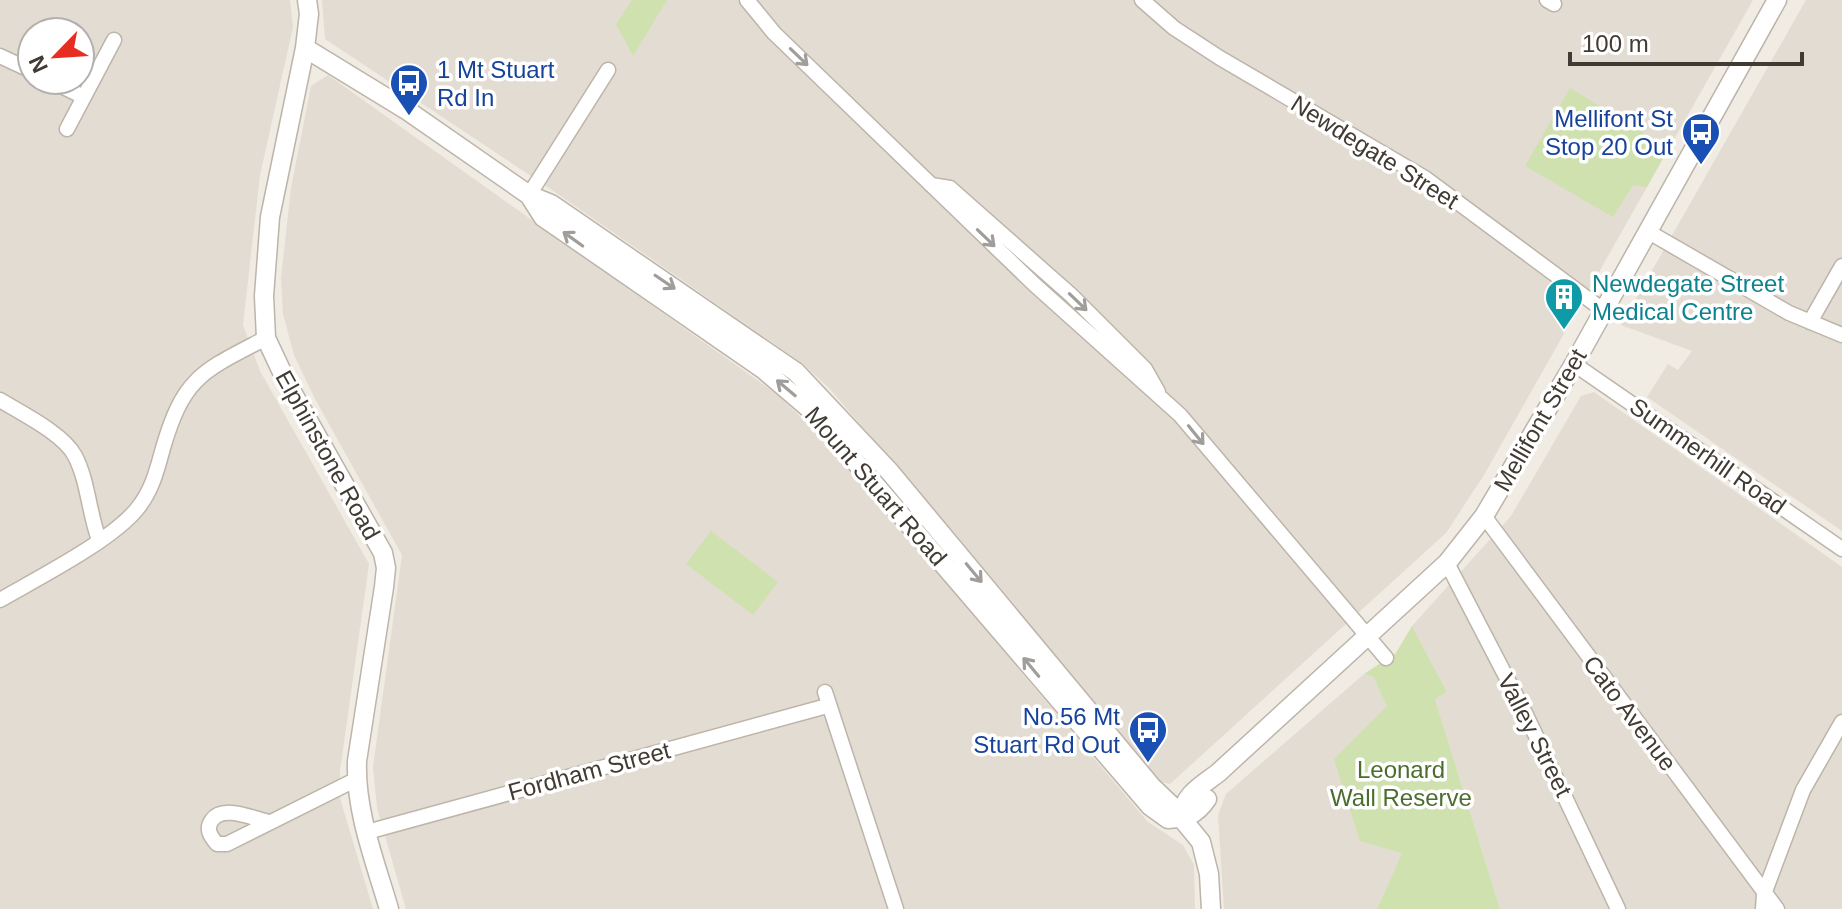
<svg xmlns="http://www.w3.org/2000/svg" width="1842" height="909" font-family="Helvetica,sans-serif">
<rect width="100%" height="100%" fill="#f0ebe3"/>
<!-- residential -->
<path fill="#e3dcd2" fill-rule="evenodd" d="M0 0H290L293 27 260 175 243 325 260 371 369 564 340 771V798L373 909H0ZM32 32H80V80H32Z
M322 0H1753L1484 475 1446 533 1170 784 1161 782 830 389 802 363 549 188 325 39Z
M1806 0H1842V531L1647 397 1668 364 1678 370 1692 351 1621 325Z
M328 75 778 395 815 431 911 542 1148 822 1183 845 1194 865 1195 909H406L377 808 373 767 402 555 315 399 294 355 283 314 281 278 291 188 311 86Z
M1594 392 1842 567V909H1500L1435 699 1447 692 1412 626 1511 516 1581 396Z
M1364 674 1373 677 1387 706 1402 853 1377 909H1224L1218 815 1226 794Z"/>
<!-- green -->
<path fill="#cfe1af" d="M632 0H667L633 56 616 24Z
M1570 88 1668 148 1647 187 1633 185 1613 217 1525 166Z
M711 531 778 582 753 615 686 564Z
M1412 626 1447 692 1435 699 1500 909H1377L1402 853 1360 841 1334 759 1387 706 1373 677 1364 674 1396 653Z"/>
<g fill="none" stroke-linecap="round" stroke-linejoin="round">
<defs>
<path id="minor" d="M747 0 774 33 1035 285 1180 415 1386 658
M1142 0 1174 28 1220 58 1425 178 1603 310
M1547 0 1554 4
M0 56 32 71
M49 80 84 97
M67 129 114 40
M931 185 950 188 1071 295 1145 369 1158 392
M529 195 608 70
M1647 231 1789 313 1842 335
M1810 322 1842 266
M1574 364 1842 549
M0 400C21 413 64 434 75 456 88 481 89 513 99 540
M1484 516 1777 909
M1447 563 1526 715 1618 909
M0 600C38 578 111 541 137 509 152 491 157 470 163 448 184 376 203 371 266 338
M825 692 896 909
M269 822C254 819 223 804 212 820 205 829 211 837 217 844H227L357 779
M367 832 827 706
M1763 909 1764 894 1803 790 1842 722"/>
<path id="tertiary" d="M307 0 309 14 305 48 270 217 264 296 266 338 288 385 383 553 386 568 384 587 357 761C355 811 375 861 389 909
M305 48 408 111 529 195 551 204 796 372 890 472 1152 787 1170 804 1201 842 1209 874 1211 909
M529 195 543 217 763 369 812 411 1150 806 1168 819C1187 818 1196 815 1207 799
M1181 818C1183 795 1201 786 1218 773L1447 563 1484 516 1574 364 1777 0"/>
</defs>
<!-- minor casing -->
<use href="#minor" stroke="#bdb4aa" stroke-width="17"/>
<!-- tertiary casing -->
<use href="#tertiary" stroke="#bdb4aa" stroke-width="21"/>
<!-- minor -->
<use href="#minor" stroke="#fff" stroke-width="14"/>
<!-- tertiary -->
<use href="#tertiary" stroke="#fff" stroke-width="18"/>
</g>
<!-- one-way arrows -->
<defs><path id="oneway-shaft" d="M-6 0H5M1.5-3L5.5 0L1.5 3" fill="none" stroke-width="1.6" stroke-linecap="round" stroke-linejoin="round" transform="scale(2)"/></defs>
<g stroke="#a09d9a">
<use href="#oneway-shaft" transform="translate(799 57) rotate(44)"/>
<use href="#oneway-shaft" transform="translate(986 238) rotate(44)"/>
<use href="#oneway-shaft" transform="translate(573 239) rotate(-144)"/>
<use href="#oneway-shaft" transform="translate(665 282) rotate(34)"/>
<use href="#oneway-shaft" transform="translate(1078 302) rotate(44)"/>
<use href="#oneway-shaft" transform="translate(786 388) rotate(-140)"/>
<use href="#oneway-shaft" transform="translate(1196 435) rotate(51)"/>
<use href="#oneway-shaft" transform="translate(974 573) rotate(50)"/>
<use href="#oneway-shaft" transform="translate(1031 667) rotate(-130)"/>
</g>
<!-- icons -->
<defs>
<symbol id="bus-pin" viewBox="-11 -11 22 30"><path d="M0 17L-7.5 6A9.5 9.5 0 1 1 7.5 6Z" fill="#1a4fb4" stroke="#fff"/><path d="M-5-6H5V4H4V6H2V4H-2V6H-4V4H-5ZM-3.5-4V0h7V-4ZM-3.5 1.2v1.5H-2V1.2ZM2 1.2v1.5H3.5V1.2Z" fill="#fff"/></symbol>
<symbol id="building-pin" viewBox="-11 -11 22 30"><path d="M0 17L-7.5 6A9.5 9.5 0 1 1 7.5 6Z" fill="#0f9aa8" stroke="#fff"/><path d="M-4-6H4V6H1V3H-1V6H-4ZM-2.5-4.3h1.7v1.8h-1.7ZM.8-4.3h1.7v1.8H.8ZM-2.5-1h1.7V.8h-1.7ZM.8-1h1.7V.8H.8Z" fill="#fff"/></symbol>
</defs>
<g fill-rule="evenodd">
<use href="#bus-pin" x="387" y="61" width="44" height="60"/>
<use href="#bus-pin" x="1679" y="110" width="44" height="60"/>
<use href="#building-pin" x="1542" y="275" width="44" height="60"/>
<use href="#bus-pin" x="1126" y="708" width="44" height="60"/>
</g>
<g text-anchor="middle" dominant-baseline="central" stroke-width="7" stroke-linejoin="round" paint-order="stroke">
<!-- transit labels -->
<g font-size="24" fill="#164399" stroke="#fff" text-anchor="end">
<text x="437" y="69" text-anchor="start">1 Mt Stuart<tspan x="437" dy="28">Rd In</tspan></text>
<text x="1673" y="118">Mellifont St<tspan x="1673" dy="28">Stop 20 Out</tspan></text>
<text x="1120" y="716">No.56 Mt<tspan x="1120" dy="28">Stuart Rd Out</tspan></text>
</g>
<!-- street labels -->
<g font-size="24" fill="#413b34" stroke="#fff">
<text transform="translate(1375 152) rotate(32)">Newdegate Street</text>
<text transform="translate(1540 420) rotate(-60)">Mellifont Street</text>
<text transform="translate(328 455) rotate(61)">Elphinstone Road</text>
<text transform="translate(1708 456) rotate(35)">Summerhill Road</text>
<text transform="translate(876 486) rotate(49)">Mount Stuart Road</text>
<text transform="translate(1630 713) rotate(53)">Cato Avenue</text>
<text transform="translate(1535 735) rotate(63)">Valley Street</text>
<text transform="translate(589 771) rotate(-15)">Fordham Street</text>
</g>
<!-- culture labels -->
<g font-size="24" fill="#0d838f" stroke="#fff" text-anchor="start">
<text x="1592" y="283">Newdegate Street<tspan x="1592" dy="28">Medical Centre</tspan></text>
</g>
<!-- park labels -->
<g font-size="24" fill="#4b6d2d" stroke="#fff">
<text x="1401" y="769">Leonard<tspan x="1401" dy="28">Wall Reserve</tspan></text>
</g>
</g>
<!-- north arrow -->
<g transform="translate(56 56) rotate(245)"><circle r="38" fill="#ffffff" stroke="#b3b1ae" stroke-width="2"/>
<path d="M0-6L14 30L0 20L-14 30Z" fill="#e72e23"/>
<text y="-12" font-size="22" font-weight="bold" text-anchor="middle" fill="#413b34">N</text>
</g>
<!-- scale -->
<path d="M1570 52v12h232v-12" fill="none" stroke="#413b34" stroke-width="4"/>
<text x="1582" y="52" font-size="24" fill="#413b34" stroke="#ffffff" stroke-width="6" paint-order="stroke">100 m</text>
</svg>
